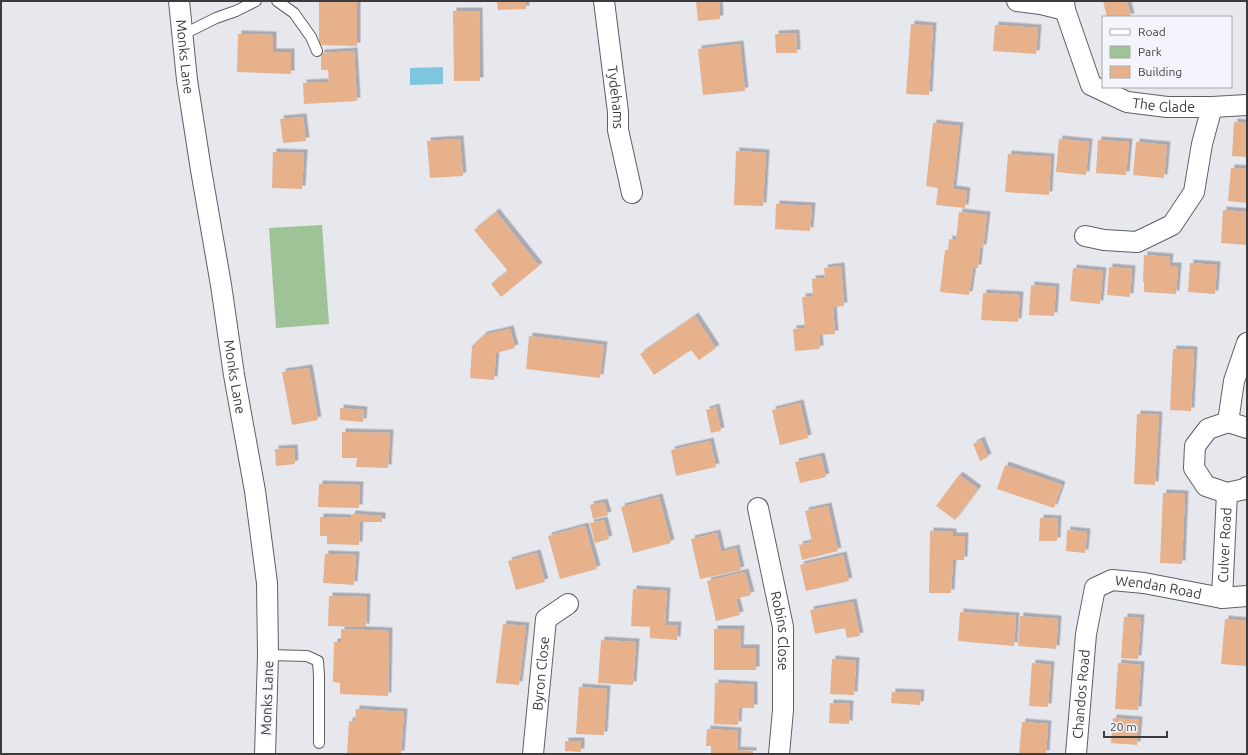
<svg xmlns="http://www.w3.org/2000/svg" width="1248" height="755" font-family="Ubuntu,sans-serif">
<defs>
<filter id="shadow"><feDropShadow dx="3.5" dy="-3.5" stdDeviation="0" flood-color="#0004"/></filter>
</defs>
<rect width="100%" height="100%" fill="#e7e7ee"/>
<!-- green -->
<path fill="#9ec396" d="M322 225 329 324 276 328 269 228Z"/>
<!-- water -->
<path fill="#7dc6dd" d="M443 67V84L410 85V68Z"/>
<!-- building -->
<path fill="#e6b18b" filter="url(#shadow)" d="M319 1H357V46L319 45Z
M497 1H526V9L498 10Z
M696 1H719L720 19 698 21Z
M1103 1H1127L1131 17H1107Z
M453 11H479L480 81H454Z
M911 24 933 26 929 95 906 94Z
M995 25 1038 28 1036 54 993 51Z
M796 33 797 53H776L775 34Z
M238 34 273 35V52H291V74L237 72Z
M740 44 745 91 703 95 698 49Z
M354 51 357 101 304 104 303 83 329 82 328 70H321V53Z
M303 117 306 141 283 143 280 119Z
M1234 122 1247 123V157L1232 156Z
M933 123 960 126 953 189 967 191 965 208 936 205 938 188 926 186Z
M460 139 463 176 430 178 427 141Z
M1059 139 1089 142 1086 175 1056 172Z
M1098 140 1129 142 1126 175 1096 173Z
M1136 142 1167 145 1164 178 1133 175Z
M736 151 766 153 763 206 734 205Z
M273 152 304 153 302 189 272 188Z
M1008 154 1051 157 1049 195 1005 192Z
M1231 168 1247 169V203L1228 201Z
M776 204 812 206 810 231 775 229Z
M1223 210 1247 212V245L1221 243Z
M496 212 539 266 501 297 491 284 508 271 474 230Z
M959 212 987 215 983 248H980L978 268H973L969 295 940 292 945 250H948L949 239 956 240Z
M1144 255 1170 257 1169 266H1178L1176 294 1144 292V282H1143Z
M1190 263 1217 265 1215 294 1188 292Z
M841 266 844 306 833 307 835 334 819 335 820 349 795 351 793 329 805 328 802 297 813 296 812 279 825 278 824 268Z
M1109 267 1132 269 1130 297 1107 295Z
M1073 268 1103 271 1100 304 1070 301Z
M1031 285 1056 287 1054 316 1029 315Z
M983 293 1020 295 1018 322 981 320Z
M695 316 716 348 699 360 691 350 654 375 640 354Z
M510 329 515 348 496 353 494 380 470 378 472 346 484 335Z
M529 336 604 345 600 378 526 369Z
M1173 349 1194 350 1191 411 1170 410Z
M309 368 318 420 292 425 282 372Z
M800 403 808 438 780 445 772 410Z
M716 407 721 431 711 433 706 410Z
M340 408 364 410 363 422 340 420Z
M1137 414 1159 415 1155 485 1134 484Z
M342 432 390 433 388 468 356 467 357 458H342Z
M981 440 988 457 980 461 973 444Z
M710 441 716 467 676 476 671 450Z
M294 448 295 464 276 466 275 449Z
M821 456 826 477 800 483 795 462Z
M1005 465 1062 485 1054 508 997 489Z
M959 475 978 489 955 520 936 506Z
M319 484 360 485 359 508 318 507Z
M1163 493 1185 494 1182 564 1160 563Z
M659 497 671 543 633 553 621 507Z
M604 502 608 515 593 519 590 505Z
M828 506 838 551 802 560 799 545 812 542 805 511Z
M352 514 382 516V522H360L359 545 327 544V536H320V517L351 518Z
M1040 518 1058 519 1057 541H1039Z
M604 520 609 539 595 543 590 523Z
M585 526 597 569 560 579 548 536Z
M1067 530 1087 532 1085 553 1066 551Z
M930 531 953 532V536H965L964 560H953L951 593H929Z
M717 533 721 552 736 548 741 570 700 579 691 539Z
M537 553 545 582 516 590 508 561Z
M325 554 356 555 354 585 323 583Z
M843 555 849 581 806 591 800 565Z
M745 572 751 595 736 599 740 615 716 621 707 581Z
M633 589 667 591 665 625H678L677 640 650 638V627L631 626Z
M329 596 367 597 366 627 328 626Z
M853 602 860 636 847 638 845 628 815 634 810 610Z
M960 612 1016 616 1014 646 958 641Z
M1020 616 1058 619 1056 649 1018 646Z
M1124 617 1141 618 1138 659 1121 658Z
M1225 619 1247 621V666L1221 664Z
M503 624 526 626 519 685 496 683Z
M341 629 389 631 388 696 340 694V683L333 682 334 642H341Z
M714 629H741L740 648H756V670H714Z
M601 640 636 642 633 685 598 683Z
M832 659 856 661 854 695 830 694Z
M1032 663 1051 665 1048 707 1029 706Z
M1118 663 1141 665 1138 710 1115 709Z
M715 683 754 685V708H739L738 725 714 724Z
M579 687 607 689 604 735 576 734Z
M892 692 921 693 920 705 891 703Z
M830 703 850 704 849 724 829 723Z
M356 709 404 712 401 754H347L349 721 355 722Z
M1113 718 1139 720 1137 745 1111 743Z
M1022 722 1048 724 1046 754H1019Z
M707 729 738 731 737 750 753 751V754H711V746H706Z
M565 741H581V752L565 751Z"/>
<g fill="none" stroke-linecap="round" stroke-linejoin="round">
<defs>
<path id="service" d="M277 1 294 13 311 37 317 51
M182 35 216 18 236 11 256 1
M268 655 307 656 318 661 319 676V743"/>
<g id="minor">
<path id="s1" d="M179 1 187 80 201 170 221 285 234 375 255 491 267 583 268 655 265 754"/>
<path id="s2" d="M604 1 618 112V130L632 193"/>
<path d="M1017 1 1041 4 1065 10"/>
<path id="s3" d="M1064 1 1065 10 1091 85 1127 102 1167 107H1212L1247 105"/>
<path d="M1085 236 1104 240 1137 242 1172 225 1194 192 1202 144 1212 107"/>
<path d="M1228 422 1234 381 1247 343"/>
<path d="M1247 428 1228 422 1208 429 1195 446 1194 468 1206 486 1227 493 1245 489 1247 487"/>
<path id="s4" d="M758 508 783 627V710L779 754"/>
<path id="s5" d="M1222 598 1227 493"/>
<path id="s6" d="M533 754 546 619 568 604"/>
<path id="s7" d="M1076 754 1086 634 1095 588 1112 580 1144 583 1222 598 1247 596"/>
</g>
</defs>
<!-- service casing -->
<use href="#service" stroke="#5f5f65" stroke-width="12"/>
<!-- minor casing -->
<use href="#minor" stroke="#5f5f65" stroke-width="22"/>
<!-- service -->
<use href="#service" stroke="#fff" stroke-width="10"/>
<!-- minor -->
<use href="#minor" stroke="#fff" stroke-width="20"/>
</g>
<g text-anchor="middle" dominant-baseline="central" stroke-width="4" stroke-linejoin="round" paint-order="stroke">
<!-- street labels -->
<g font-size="14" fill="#3c3c3f" stroke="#f4f5fc">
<text stroke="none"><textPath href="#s1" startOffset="56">Monks Lane</textPath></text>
<text stroke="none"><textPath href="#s2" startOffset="97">Tydehams</textPath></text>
<text stroke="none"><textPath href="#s3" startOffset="165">The Glade</textPath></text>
<text stroke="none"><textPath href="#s1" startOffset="380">Monks Lane</textPath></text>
<text stroke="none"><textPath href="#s5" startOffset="53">Culver Road</textPath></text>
<text stroke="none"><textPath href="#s7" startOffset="233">Wendan Road</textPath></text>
<text stroke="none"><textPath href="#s4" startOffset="125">Robins Close</textPath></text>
<text stroke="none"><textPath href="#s6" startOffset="81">Byron Close</textPath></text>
<text stroke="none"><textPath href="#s7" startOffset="60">Chandos Road</textPath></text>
<text transform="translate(267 698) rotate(-88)">Monks Lane</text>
</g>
</g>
<!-- border -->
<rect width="1248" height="755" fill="none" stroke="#3c3c3f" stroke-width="4"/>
<!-- legend -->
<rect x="1102" y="16" width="130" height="72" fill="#f4f5fc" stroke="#aaabb0"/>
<rect x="1110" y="29" width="20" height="6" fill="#ffffff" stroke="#aaabb0"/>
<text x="1138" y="36" font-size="12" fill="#3c3c3f">Road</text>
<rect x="1110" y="46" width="20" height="12" fill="#9ec396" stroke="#aaabb0"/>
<text x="1138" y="56" font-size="12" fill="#3c3c3f">Park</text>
<rect x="1110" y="66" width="20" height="12" fill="#e6b18b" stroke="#aaabb0"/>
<text x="1138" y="76" font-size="12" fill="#3c3c3f">Building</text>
<!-- scale -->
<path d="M1104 731v6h63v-6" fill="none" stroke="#3c3c3f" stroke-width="2"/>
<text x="1110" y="731" font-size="12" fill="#3c3c3f" stroke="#f4f5fc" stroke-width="3" paint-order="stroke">20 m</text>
</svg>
